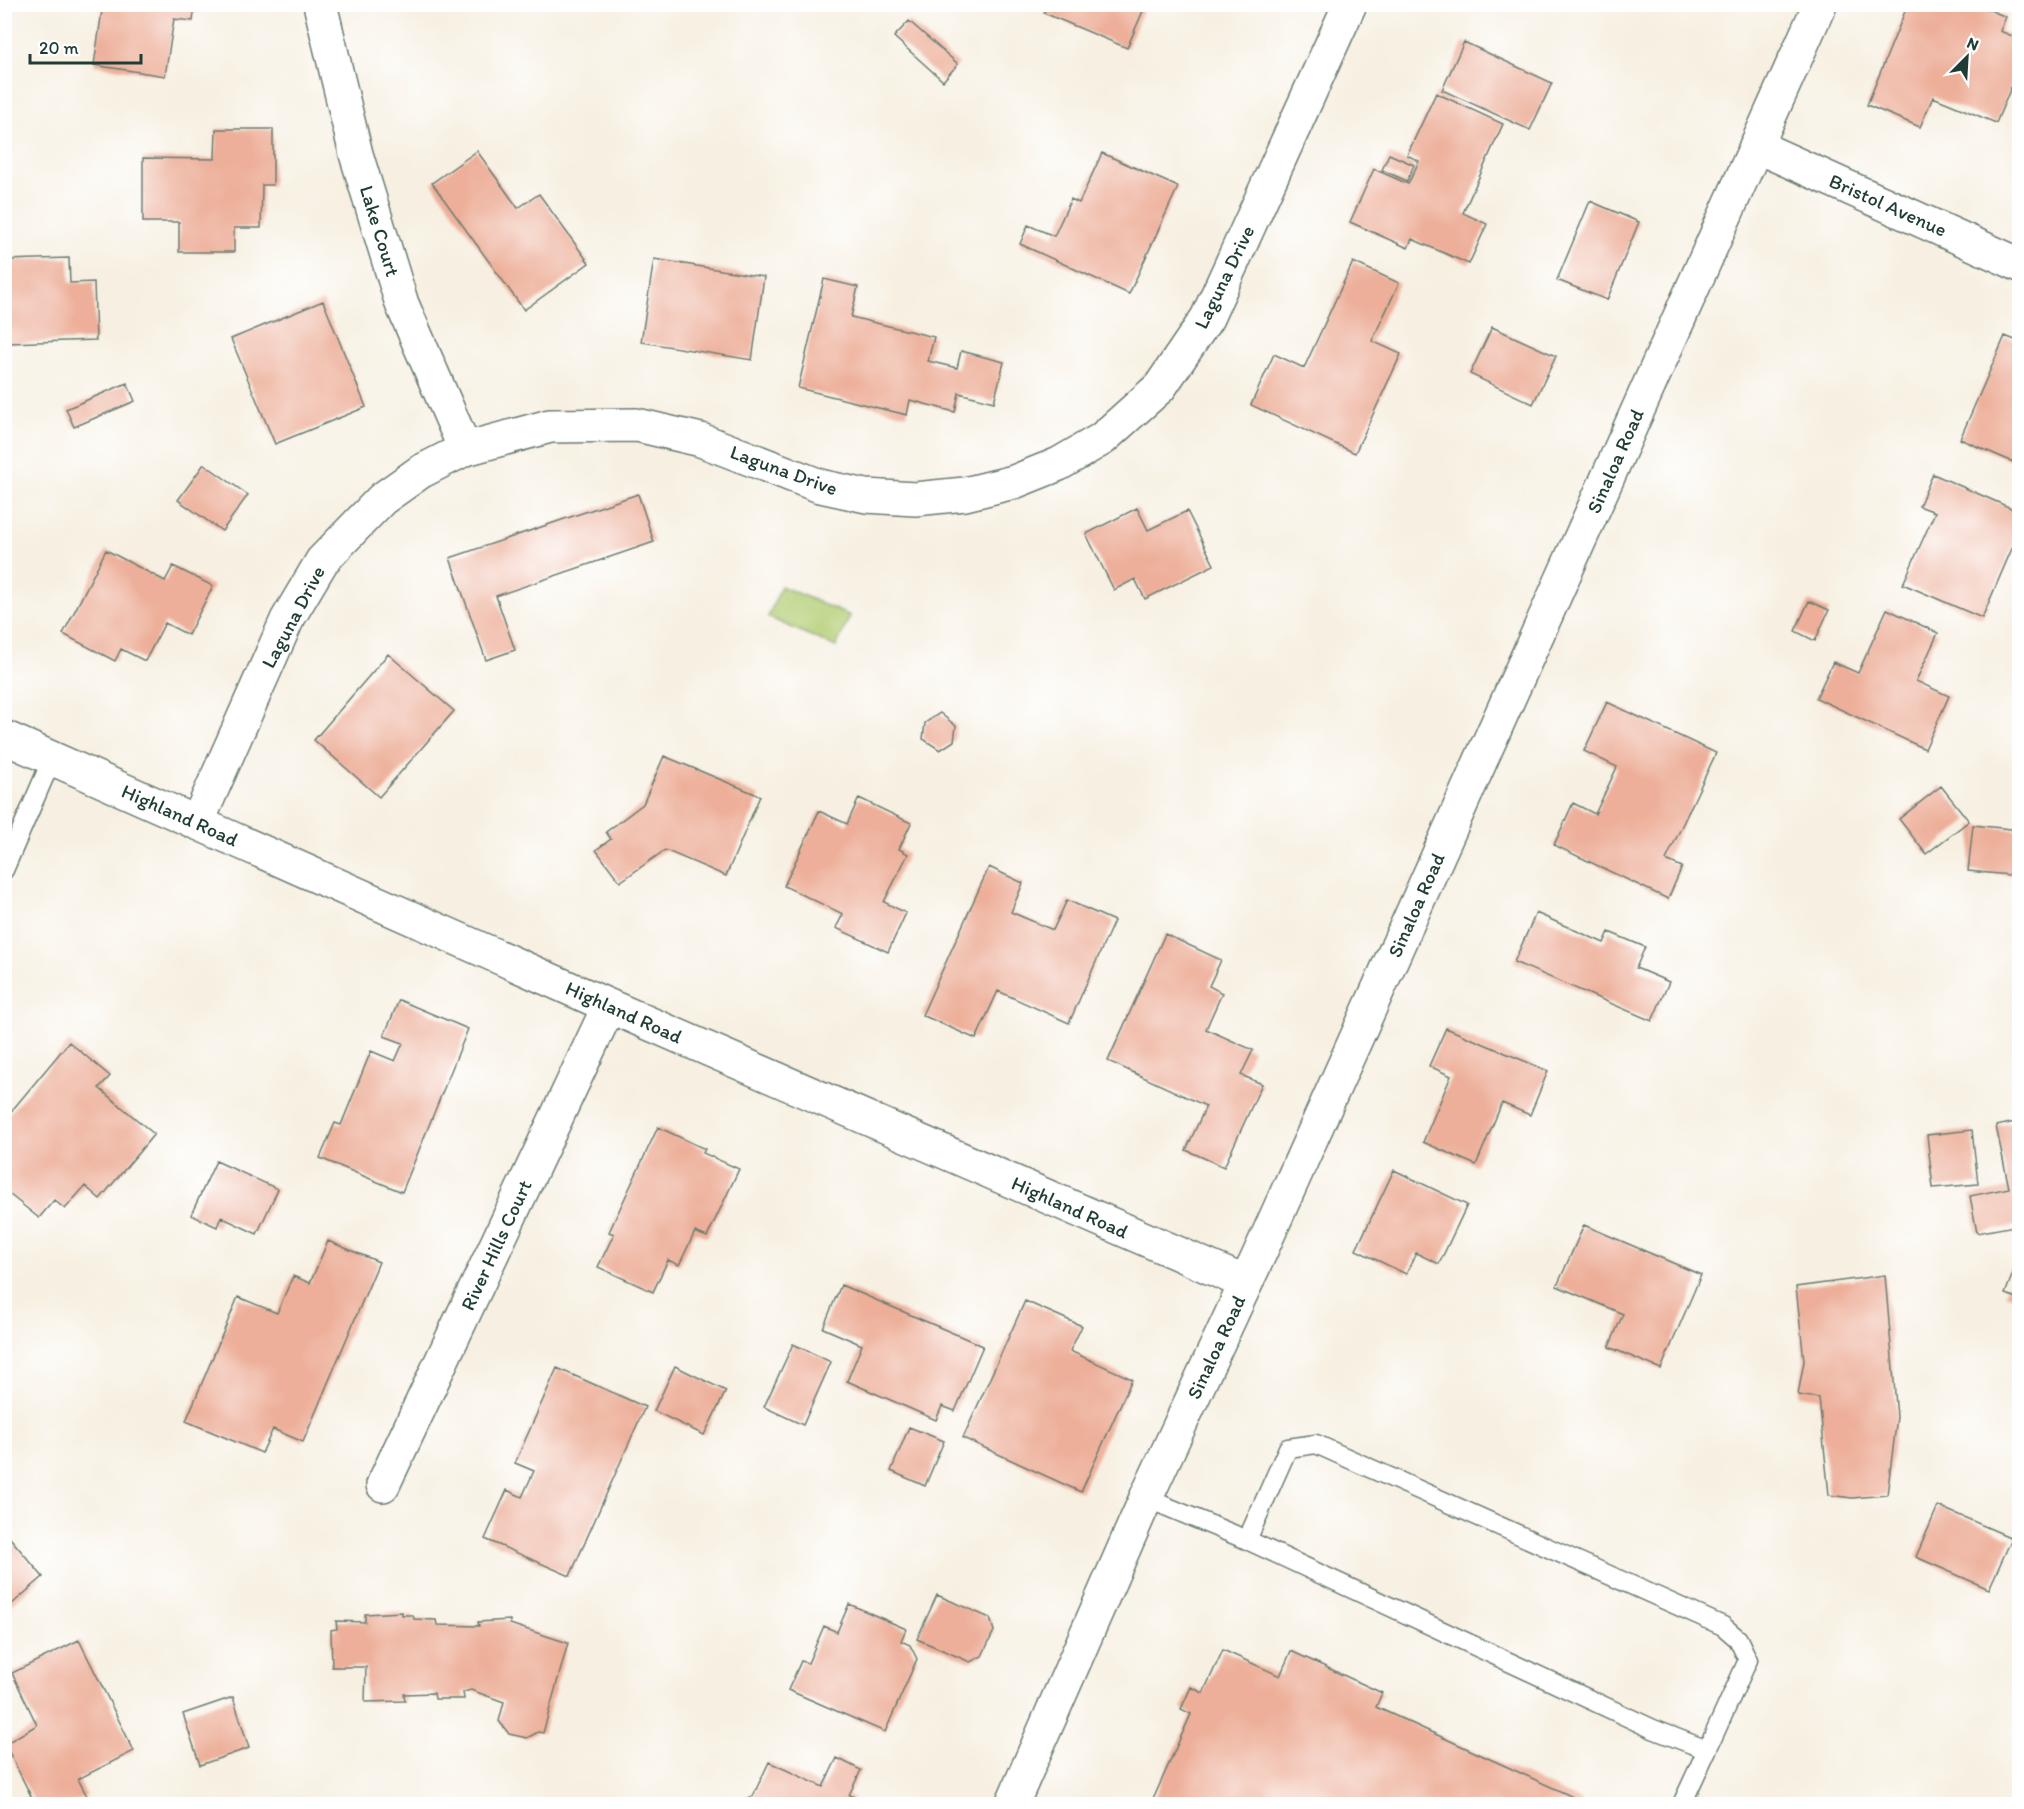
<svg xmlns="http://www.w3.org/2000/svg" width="2024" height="1809" font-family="Itim,sans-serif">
<rect width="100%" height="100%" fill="#fff"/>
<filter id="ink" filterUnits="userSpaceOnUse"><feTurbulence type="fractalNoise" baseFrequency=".0167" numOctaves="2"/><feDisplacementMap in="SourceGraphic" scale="12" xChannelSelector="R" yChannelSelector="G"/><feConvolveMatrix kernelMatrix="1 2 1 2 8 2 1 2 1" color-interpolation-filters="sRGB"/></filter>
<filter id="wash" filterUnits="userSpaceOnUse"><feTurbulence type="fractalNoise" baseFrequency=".008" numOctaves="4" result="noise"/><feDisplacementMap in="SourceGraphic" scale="24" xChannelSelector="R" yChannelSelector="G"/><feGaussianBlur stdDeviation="1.35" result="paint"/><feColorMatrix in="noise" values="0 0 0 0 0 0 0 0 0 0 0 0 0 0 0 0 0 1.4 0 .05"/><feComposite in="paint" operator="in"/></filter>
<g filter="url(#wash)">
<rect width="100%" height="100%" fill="#f7f0e2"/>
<!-- green -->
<path fill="#b1cc71" stroke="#688452" stroke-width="1.5" d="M781 586 850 616 836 647 768 617Z"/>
<g id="blocks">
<!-- building -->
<path fill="#edaf99" d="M103 4H195L193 21 174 19 165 76 94 65Z
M1047 4H1146L1127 48 1044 13Z
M1908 4H1976L2006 17 2000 31 2020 39V66L1996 123 1933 97 1920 127 1867 105Z
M909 21 958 64 943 81 894 37Z
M1464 42 1552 83 1530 130 1442 90Z
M1436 93 1503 124 1463 213 1487 224 1469 264 1412 239 1408 248 1350 222 1374 169 1408 184 1419 161 1407 155Z
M216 129H273V185H262L261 228H234V252H179V222H143V158L215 159Z
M477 151 518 208 539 194 589 263 524 310 432 183Z
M1102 153 1178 187 1129 294 1020 244 1028 225 1054 236 1071 199 1079 203Z
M1389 154 1414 165 1407 181 1382 170Z
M1590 201 1639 222 1607 300 1557 280Z
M69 258 70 283 94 282 96 340 8 343 5 260Z
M654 259 764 277 752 360 641 342Z
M1353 262 1399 283 1372 341 1401 354 1355 453 1251 405 1274 354 1304 368Z
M824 279 858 287 851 317 934 337 928 361 957 368 961 351 1004 362 994 402 959 393 955 412 910 400 907 415 798 388Z
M323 301 366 407 275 444 231 339Z
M1492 327 1556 356 1533 404 1470 374Z
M2005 336 2020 342V465L1960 439Z
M127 383 135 401 74 427 66 409Z
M204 464 248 495 222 531 178 500Z
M1933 474 2020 512V530L1982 618 1903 584 1935 512 1919 506Z
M638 494 654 542 496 596 515 650 486 660 450 558Z
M1137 508 1148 530 1187 511 1214 565 1145 599 1135 579 1114 590 1086 534Z
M106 550 165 581 173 566 213 586 188 635 165 623 145 661 121 649 115 661 63 634Z
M1809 601 1829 610 1815 641 1795 631Z
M1887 609 1938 633 1916 681 1949 696 1925 749 1816 698 1833 662 1858 673Z
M388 654 454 711 379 797 314 740Z
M1607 702 1716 753 1666 860 1682 867 1668 899 1554 845 1573 803 1595 814 1617 767 1584 751Z
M940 713 956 726 954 741 940 750 923 739 925 723Z
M664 756 760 796 726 876 665 850 620 882 596 850 611 839 606 832 643 804Z
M1941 786 1969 821 1926 854 1899 819Z
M859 798 911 823 899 849 908 854 884 902 906 913 888 952 836 928 843 914 784 886 819 811 847 824Z
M1973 825 2020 830V876L1968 871Z
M989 867 1023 883 1011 912 1053 930 1067 900 1114 921 1069 1023 998 991 976 1039 922 1015Z
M1536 913 1604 943 1609 932 1645 947 1636 968 1669 982 1652 1021 1514 962Z
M1165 934 1221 960 1209 986 1222 993 1206 1029 1253 1050 1241 1075 1262 1084 1224 1167 1186 1150 1206 1106 1108 1061Z
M399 1000 468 1029 402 1192 320 1158 335 1123 341 1125 371 1051 395 1061 403 1043 384 1036Z
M1446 1028 1548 1071 1530 1115 1502 1103 1476 1165 1423 1142 1451 1076 1429 1066Z
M69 1042 110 1076 99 1088 154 1134 100 1199 85 1186 65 1209 54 1200 39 1218 4 1190V1110L9 1114Z
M2020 1121V1225L1977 1233 1970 1196 2009 1188 1996 1126Z
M658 1127 705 1149 703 1153 739 1169 707 1237 695 1232 679 1265 668 1260 653 1292 598 1267 614 1234 609 1232Z
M1972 1130 1978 1184 1933 1188 1927 1135Z
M216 1161 278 1189 257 1234 221 1217 217 1227 191 1215Z
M1394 1170 1467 1205 1439 1264 1416 1253 1406 1274 1356 1250Z
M1584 1225 1701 1275 1661 1369 1609 1347 1623 1314 1557 1286Z
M328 1241 379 1262 303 1442 273 1429 262 1453 186 1421 238 1297 277 1313 293 1276 310 1283Z
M2019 1257H2020V1299L2005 1294Z
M1885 1275 1897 1417 1887 1495 1852 1498 1829 1495 1819 1398 1798 1395 1804 1361 1796 1287Z
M841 1285 983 1346 955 1411 942 1406 936 1420 847 1381 862 1345 823 1328Z
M1025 1301 1082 1326 1070 1351 1132 1379 1081 1492 963 1438Z
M793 1344 831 1362 803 1425 764 1407Z
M675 1366 726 1391 704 1435 654 1411Z
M557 1368 645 1407 570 1576 485 1539 507 1490 522 1497 534 1471 515 1463Z
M909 1427 944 1441 925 1486 891 1471Z
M1938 1506 2012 1538 1989 1589 1916 1557Z
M5 1532 43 1577 5 1610Z
M937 1595 990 1618 994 1631 982 1656 970 1662 917 1639Z
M849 1604 906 1629 901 1641 910 1645 917 1659 885 1732 788 1690 801 1661 808 1663 824 1626 837 1632Z
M402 1612V1615H413L414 1619 436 1620 437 1625 479 1626 478 1622 510 1620V1624L568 1643 543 1733 538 1732 527 1738 509 1734 499 1721 504 1702 471 1690 463 1692 464 1699H435L434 1693 404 1694 405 1701 365 1702 366 1667H332L331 1630 337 1629 336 1621 365 1622V1614Z
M79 1640 134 1751 78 1779 87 1796 69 1804H35L5 1744 37 1725 12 1673Z
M1223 1650 1280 1676 1291 1651 1382 1693 1376 1707 1582 1801 1580 1804H1151L1191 1714 1181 1709 1191 1687 1203 1693Z
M233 1697 249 1748 200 1765 183 1714Z
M837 1758 861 1770 849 1795 854 1797 850 1804H740L742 1800 753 1796 769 1762 823 1787Z"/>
</g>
</g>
<g filter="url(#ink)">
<use href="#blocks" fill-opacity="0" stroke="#6b7c71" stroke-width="1.5"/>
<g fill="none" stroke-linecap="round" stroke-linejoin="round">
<defs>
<path id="lane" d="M4 870 52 759
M1146 1498 1247 1540 1653 1729 1707 1750 1748 1660 1738 1639 1723 1626 1316 1444 1288 1448 1247 1540
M1682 1804 1707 1750"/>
<path id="street" d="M320 4 356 154 402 304 465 449
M1756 146 2020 265
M4 737 609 1006 1246 1283
M197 823 287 620 322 561 382 499 420 472 465 449 550 426 637 425 701 440 820 486 866 496 915 499 965 494 1014 482 1059 464 1102 439 1160 387 1207 318 1350 4
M383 1485 609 1006"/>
<path id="secondary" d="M1012 1804 1146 1498 1259 1255 1820 4"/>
</defs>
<!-- lane casing -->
<use href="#lane" stroke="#6b7c71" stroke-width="21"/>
<!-- street casing -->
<use href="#street" stroke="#6b7c71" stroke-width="36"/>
<!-- secondary casing -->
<use href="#secondary" stroke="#6b7c71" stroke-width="36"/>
<!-- lane -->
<use href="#lane" stroke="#fff" stroke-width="18"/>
<!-- street -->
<use href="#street" stroke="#fff" stroke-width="33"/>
<!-- secondary -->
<use href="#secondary" stroke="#fff" stroke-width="33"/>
</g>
</g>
<g text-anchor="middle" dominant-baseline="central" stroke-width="4.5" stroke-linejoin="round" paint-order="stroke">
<!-- street labels -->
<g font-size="20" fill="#1f3d34" stroke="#fff">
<text transform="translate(1888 205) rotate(24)">Bristol Avenue</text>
<text transform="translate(380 231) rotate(73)">Lake Court</text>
<text transform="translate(1224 277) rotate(-64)">Laguna Drive</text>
<text transform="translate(1615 461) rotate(-66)">Sinaloa Road</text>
<text transform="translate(784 470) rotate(20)">Laguna Drive</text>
<text transform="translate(293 617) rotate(-62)">Laguna Drive</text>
<text transform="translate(180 815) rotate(24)">Highland Road</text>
<text transform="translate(1416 905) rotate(-66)">Sinaloa Road</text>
<text transform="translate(624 1012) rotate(24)">Highland Road</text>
<text transform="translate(1070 1207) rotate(24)">Highland Road</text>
<text transform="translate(496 1245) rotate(-65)">River Hills Court</text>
<text transform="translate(1216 1347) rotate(-65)">Sinaloa Road</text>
</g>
</g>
<!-- margin -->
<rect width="2024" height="1809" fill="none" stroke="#fff" stroke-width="24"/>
<!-- north arrow -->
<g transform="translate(1967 57) rotate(24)" stroke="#ffffff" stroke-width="4.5" paint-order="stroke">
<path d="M0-4.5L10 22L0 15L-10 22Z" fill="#1f3d34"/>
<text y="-9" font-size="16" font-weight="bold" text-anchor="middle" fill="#1f3d34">N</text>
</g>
<!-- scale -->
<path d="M30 54v9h111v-9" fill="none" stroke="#1f3d34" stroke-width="3"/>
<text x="39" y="54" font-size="18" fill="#1f3d34" stroke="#ffffff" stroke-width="4.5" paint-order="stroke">20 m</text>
</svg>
